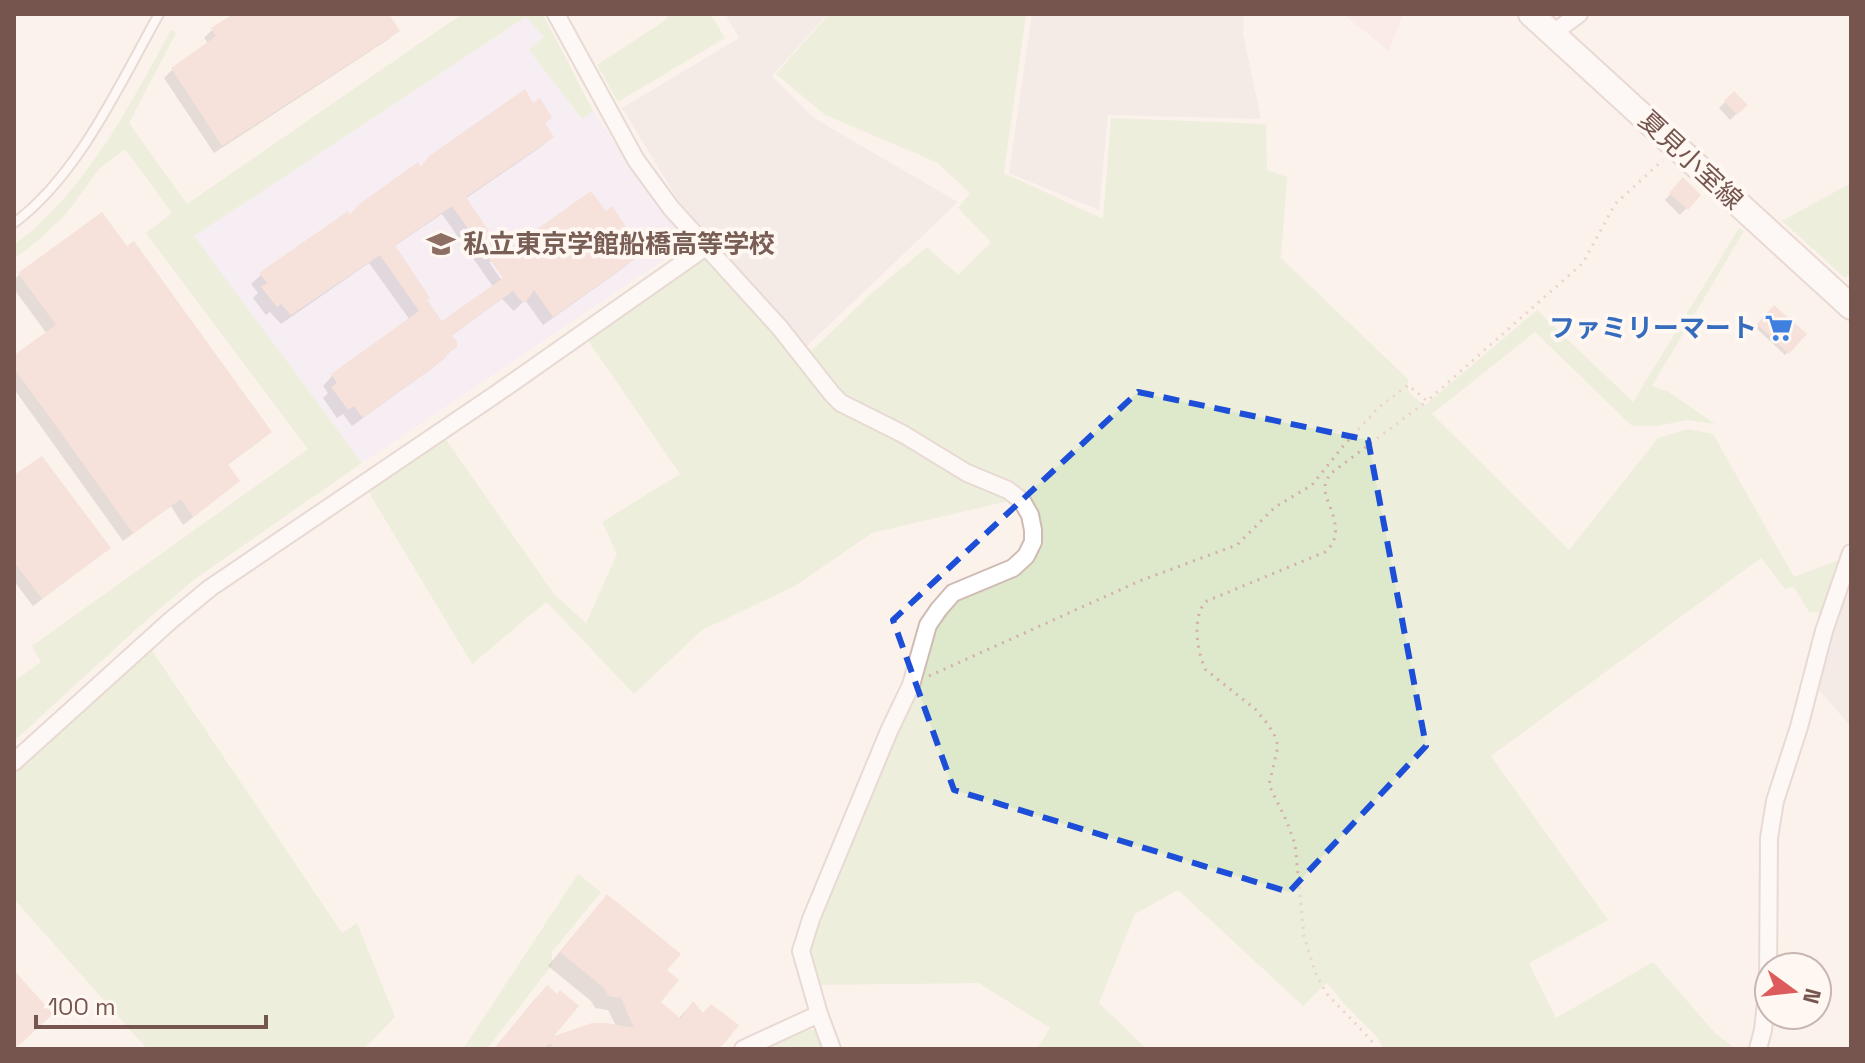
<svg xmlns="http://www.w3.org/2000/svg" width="1865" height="1063" font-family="'Space Grotesk','Noto Sans JP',sans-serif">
<rect width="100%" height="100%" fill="#fcf2ec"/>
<!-- commercial -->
<path fill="#fbe3e1" d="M1343 14H1403L1389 51Z"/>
<!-- industrial -->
<path fill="#ece3e1" d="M725 14H828L772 76 814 118 958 202 806 347 680 203 622 108 739 38Z
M1032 14H1244L1243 33 1261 119 1108 115 1099 210 1009 173Z
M1851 575V727L1818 689 1829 632Z"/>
<!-- education -->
<path fill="#efe8f9" d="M527 17 544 37 529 50 581 118 593 111 651 197 684 239 680 249 362 463 193 236Z"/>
<!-- green -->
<path fill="#dde9ca" d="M462 14H543L593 111 582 119 529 50 544 37 526 17 194 236 362 463 195 579 142 624 14 741V681L41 662 32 646 308 449 146 233 172 213 125 149 99 169 66 214 39 240 14 259V245C86 191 128 108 171 30L176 33 129 123 187 204Z
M666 14H710L725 38 618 102 597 65 667 19Z
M829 14H1026L1004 173 1103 219 1111 118 1266 124 1267 170 1287 177 1281 258 1408 379V391L1424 406 1537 310 1633 402 1739 228 1744 231 1652 386 1669 392 1715 424 1688 420 1657 426H1632L1535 332 1432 414 1569 550 1658 438 1688 429 1713 434 1794 577 1839 560 1822 613 1809 612 1794 587 1785 589 1761 558 1491 756 1608 920 1529 963 1556 1018 1653 962 1716 1034 1736 1049H1383L1378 1038 1346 1006 1327 983 1303 1006 1178 890 1135 914 1099 1003 1147 1049H1037L1050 1028 979 983 819 985 809 945 922 674 940 620 954 601 1040 543 1041 530 1036 508 1026 493 1010 481 971 466 845 397 808 354 873 292 927 247 958 275 991 242 958 208 970 193 936 162 825 115 776 74Z
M1851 183V274L1845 278 1782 221Z
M702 257 711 259 834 405 1013 500 872 533 795 586 702 630 634 694C604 663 576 632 546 602L472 664 368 491 445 438 554 594 586 623 617 554 602 522 680 474 587 339Z
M149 646 342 933 357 923 395 1017 364 1049H147L14 899V773Z
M578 874 601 892 552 952V965L487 1049H463Z
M804 1030H815L823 1049H764Z"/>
<!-- shadow -->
<path fill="#0003" fill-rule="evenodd" d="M237 14H386L397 31 389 39 214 153 164 78 172 70 209 44 204 38 212 30Z
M1734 94 1745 105 1730 120 1719 108Z
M544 124 552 137 542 146 465 199 503 256 623 239 635 256 626 266 543 325 525 300 514 311 502 299 451 336 455 347 435 366 352 426 343 414 337 418 323 398 328 393 323 386 332 376 410 320 369 263 281 324 270 312 266 315 253 298 258 293 251 284 261 275 420 168 430 157ZM442 214 494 288 441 324 393 247ZM489 262H494L511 286 507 288Z
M1683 180 1699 195 1680 215 1665 200Z
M19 275 269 432 260 441 226 466 237 481 228 490 183 525 171 506 123 541 14 389V358L47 334 14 289V280Z
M1775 307 1804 334 1785 355 1756 328Z
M14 479 100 555 33 606 14 581Z
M607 896 665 971 659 1002 678 1019 692 1004 716 1049H494L534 1000 547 988 548 1041 616 1026 608 1010 595 1008 591 1001 548 966 595 909Z"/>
<!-- building -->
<path fill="#f0cdc5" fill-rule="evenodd" d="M233 14H389L400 31 222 146 171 68 216 36 211 28Z
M525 89 533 103 540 98 552 118 545 123 554 137 466 197 503 253 591 191 606 211 612 206 631 234 625 238 638 257 553 317 534 290 525 303 519 299 513 291 452 335 457 342V347L446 355 447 357 363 418 354 406 348 410 331 387 337 383 331 374 419 311 380 255 291 315 281 304 277 307 261 287 267 283 259 273 348 211 350 215 358 205 418 162 421 167 429 156ZM452 206 503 278 442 321 427 300 430 298 395 245Z
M1734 91 1748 105 1737 115 1724 101Z
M1683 177 1701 195 1688 210 1669 193Z
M102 212 127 246 134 241 272 432 228 464 240 481 193 517 181 499 133 533 14 368V355L56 325 18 273Z
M1774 305 1807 334 1789 354 1757 324Z
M42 456 111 548 42 599 14 562V475Z
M607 894 681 954 667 970 679 980 661 1002 681 1019 693 1001 703 1013 711 1004 739 1025 722 1046 717 1049H556L549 1043 544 1049H494L547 985 557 994 560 990 579 1006 554 1036 592 1023H607L634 1028 621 998 608 996 604 988 560 952Z
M14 970 53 1014 15 1049H14Z"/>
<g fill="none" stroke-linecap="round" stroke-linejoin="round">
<defs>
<path id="service" d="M14 223C79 175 120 83 159 14"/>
<path id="minor" d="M556 14 636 160 671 208 780 328 832 394 841 403 903 434 967 473 1008 490 1022 501 1030 515 1033 530V542L1026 556 1013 568 953 593 939 609 928 625 911 685 889 731 811 919 801 951 819 1014 832 1049
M1553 33 1579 14
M14 762 170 621 210 588 499 392 707 246
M743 1049 819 1014
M1758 1049 1763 1030 1768 985 1769 838 1775 801 1799 727 1824 631 1851 553"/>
<path id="secondary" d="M1531 14 1851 307"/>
</defs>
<!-- service casing -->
<use href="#service" stroke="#d0bbb4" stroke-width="12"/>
<!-- minor casing -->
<use href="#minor" stroke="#d0bbb4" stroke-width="20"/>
<!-- secondary casing -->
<use href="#secondary" stroke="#d5bbb4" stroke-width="28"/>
<!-- path -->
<path stroke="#d5afa7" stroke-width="3" stroke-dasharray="2 6" stroke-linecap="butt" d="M929 676 1142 580 1237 545 1275 507 1312 485 1344 445 1378 408 1408 385 1427 401 1583 263 1615 204 1663 160
M1376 1049 1371 1040 1326 993 1315 972 1304 936 1295 844 1287 822 1269 785 1278 746 1274 734 1266 722 1255 709 1206 670C1197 654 1191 614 1207 601L1325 552C1343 537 1334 517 1327 499 1326 495 1324 490 1325 486 1325 485 1329 475 1330 474L1427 401"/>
<!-- service -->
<use href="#service" stroke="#fff" stroke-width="8"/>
<!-- minor -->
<use href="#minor" stroke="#fff" stroke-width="16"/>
<!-- secondary -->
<use href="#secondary" stroke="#fff" stroke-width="24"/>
</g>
<!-- marked area -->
<path d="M0 0H1865V1063H0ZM1138 392 1368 440 1426 746 1289 892 954 790 893 620Z" fill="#fcf2ec" fill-opacity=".55" fill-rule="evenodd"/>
<path fill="none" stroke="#1d4ed8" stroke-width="6" stroke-dasharray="16 10" stroke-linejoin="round" d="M1138 392 1368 440 1426 746 1289 892 954 790 893 620Z"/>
<!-- icons -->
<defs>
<symbol id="school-bare" viewBox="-9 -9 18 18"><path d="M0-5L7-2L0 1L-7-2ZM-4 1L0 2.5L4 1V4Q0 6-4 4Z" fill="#8d6e63" stroke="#fef7f2" stroke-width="2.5" paint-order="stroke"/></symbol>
<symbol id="supermarket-bare" viewBox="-9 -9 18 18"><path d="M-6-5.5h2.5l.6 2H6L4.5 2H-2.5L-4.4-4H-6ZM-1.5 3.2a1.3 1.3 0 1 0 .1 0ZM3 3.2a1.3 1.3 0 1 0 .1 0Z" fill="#3f7fe0" stroke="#fef7f2" stroke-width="2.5" paint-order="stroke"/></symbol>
</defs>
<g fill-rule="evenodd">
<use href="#school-bare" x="421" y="224" width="40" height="40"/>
<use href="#supermarket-bare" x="1759" y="308" width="40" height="40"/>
</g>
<g text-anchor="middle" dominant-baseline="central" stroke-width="8" stroke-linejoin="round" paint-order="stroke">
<!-- street labels -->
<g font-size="26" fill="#76554f" stroke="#fef7f2">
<text transform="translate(1691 160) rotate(43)">夏見小室線</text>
</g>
<!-- education labels -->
<g font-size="26" font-weight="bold" fill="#785e54" stroke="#fef7f2" text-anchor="start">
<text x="463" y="244">私立東京学館船橋高等学校</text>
</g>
<!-- shop labels -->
<g font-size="26" font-weight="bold" fill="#366cbe" stroke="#fef7f2" text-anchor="end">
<text x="1757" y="328">ファミリーマート</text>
</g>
</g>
<!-- border -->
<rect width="1865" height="1063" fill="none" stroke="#76554f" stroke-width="32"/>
<!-- north arrow -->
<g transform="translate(1793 991) rotate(105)"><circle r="38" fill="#fef7f2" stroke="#c8b6b1" stroke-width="2"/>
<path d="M0-6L14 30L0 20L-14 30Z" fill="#dd5b5a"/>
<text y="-12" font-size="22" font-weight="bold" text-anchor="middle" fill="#76554f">N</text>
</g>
<!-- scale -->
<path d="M36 1015v12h230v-12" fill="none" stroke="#76554f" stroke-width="4"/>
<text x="48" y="1015" font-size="24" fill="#76554f" stroke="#fef7f2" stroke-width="6" paint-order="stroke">100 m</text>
</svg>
